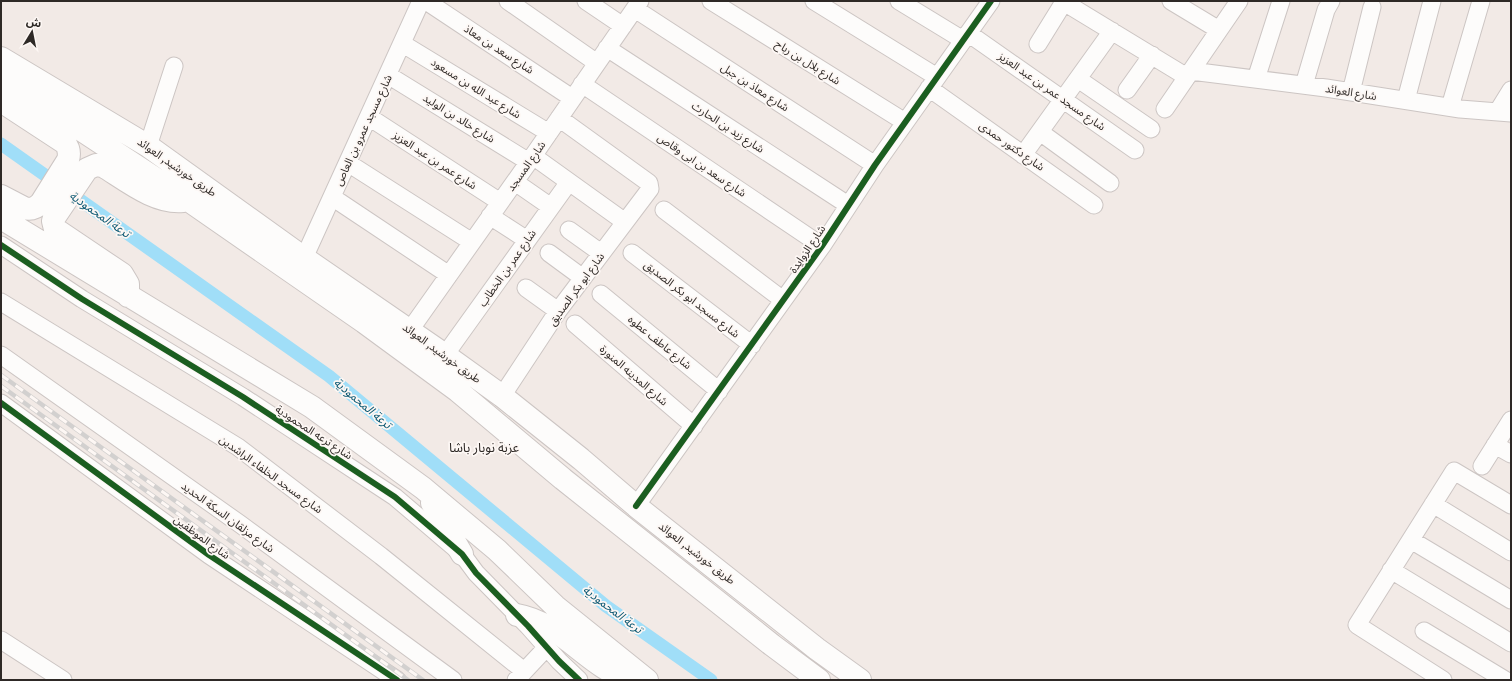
<svg xmlns="http://www.w3.org/2000/svg" width="1512" height="681" font-family="Merriweather,'Noto Sans Arabic',serif">
<rect width="100%" height="100%" fill="#f2eae6"/>
<g fill="none" stroke-linecap="round" stroke-linejoin="round">
<!-- canal -->
<path stroke="#a0def8" stroke-width="13" d="M1 144 329 376 606 606 711 680"/>
<defs>
<path id="minor" d="M426 1 572 98
M508 1 597 63
M586 1 623 26
M711 1 905 122
M814 1 937 77
M899 1 963 40
M1062 1 1187 77
M1171 1 1219 30
M635 9 875 165
M968 33 1135 150
M403 44 549 133
M1038 44 1064 2
M607 48 848 205
M1191 71 1326 88 1460 109 1511 113
M388 75 529 162
M1078 79 1151 129
M1256 79 1281 1
M582 84 822 246
M1304 85 1326 10 1331 1
M929 88 1094 205
M1127 90 1152 55
M1351 92 1372 7
M1406 100 1432 1
M1450 107 1481 1
M1165 109 1239 1
M1498 111 1511 90
M369 117 500 202
M1040 132 1110 183
M148 146 174 66
M1023 155 1112 31
M533 156 625 222
M348 163 472 242
M515 182 551 207
M332 197 449 275
M664 210 783 300
M490 216 527 240
M569 230 601 253
M1 245 82 299 243 397 395 497 462 554 476 573 528 626 559 661 579 680
M549 253 583 278
M632 253 752 345
M304 258 421 1
M526 288 558 311
M601 294 719 391
M1 302 238 447 381 556 524 671
M575 324 694 426
M410 330 533 156 640 1
M1 355 240 524 453 680
M445 355 569 182
M502 396 558 311 650 189 649 183 559 118
M1 403 209 555 397 680
M1495 445 1511 454
M1482 466 1511 420
M1433 504 1511 552
M636 506 822 246 875 165 991 1
M1411 540 1511 600
M1391 570 1511 643
M1424 631 1505 680
M1 640 63 680
M516 680 547 647
M1443 680 1357 625 1454 471 1511 505"/>
<path id="major" d="M1 58 148 146 304 258 445 355 502 396 581 459 636 506 817 649 860 680
M1 82 54 112 188 200 364 322 458 391 563 479 772 645 819 680
M1 100 7 105 65 143C69 148 70 153 68 160L41 203C36 208 31 210 24 208L1 196
M1 218 312 407 423 488 497 550 555 606 647 680
M128 296V284L122 274 55 229 53 221 54 218 87 169 96 165 103 166C126 180 155 204 183 201
M432 503 462 554
M517 615C563 623 588 668 631 680"/>
</defs>
<!-- minor casing -->
<use href="#minor" stroke="#ccc5c3" stroke-width="19"/>
<!-- major casing -->
<use href="#major" stroke="#ccc5c3" stroke-width="24"/>
<!-- minor -->
<use href="#minor" stroke="#fdfcfb" stroke-width="17"/>
<!-- major -->
<use href="#major" stroke="#fdfcfb" stroke-width="22"/>
<defs>
<path id="rail" d="M1 375 423 680
M1 386 408 680"/>
</defs>
<!-- rail casing -->
<use href="#rail" stroke="#d2d0cf" stroke-width="4.5"/>
<!-- rail -->
<use href="#rail" stroke="#fdf7f4" stroke-width="3" stroke-dasharray="9" stroke-linecap="butt"/>
<defs>
<path id="cycleway" d="M1 245 82 299 243 397 395 497 462 554 476 573 528 626 559 661 579 680
M1 403 209 555 397 680
M636 506 822 246 875 165 991 1"/>
</defs>
<!-- cycleway casing -->
<use href="#cycleway" stroke="#fdf7f4" stroke-width="8"/>
<!-- cycleway -->
<use href="#cycleway" stroke="#1b5e20" stroke-width="6"/>
</g>
<g text-anchor="middle" dominant-baseline="central" stroke-width="3.5" stroke-linejoin="round" paint-order="stroke">
<!-- street labels -->
<g font-size="11" fill="#2e2926" stroke="#fdf7f4">
<text transform="translate(499 49) rotate(33)">شارع سعد بن معاذ</text>
<text transform="translate(808 62) rotate(32)">شارع بلال بن رباح</text>
<text transform="translate(755 87) rotate(33)">شارع معاذ بن جبل</text>
<text transform="translate(476 88) rotate(32)">شارع عبد الله بن مسعود</text>
<text transform="translate(1052 91) rotate(35)">شارع مسجد عمر بن عبد العزيز</text>
<text transform="translate(1351 92) rotate(9)">شارع العوائد</text>
<text transform="translate(459 118) rotate(32)">شارع خالد بن الوليد</text>
<text transform="translate(728 127) rotate(33)">شارع زيد بن الحارث</text>
<text transform="translate(363 130) rotate(-65)">شارع مسجد عمرو بن العاص</text>
<text transform="translate(1012 146) rotate(35)">شارع دكتور حمدى</text>
<text transform="translate(435 160) rotate(33)">شارع عمر بن عبد العزيز</text>
<text transform="translate(702 165) rotate(34)">شارع سعد بن ابى وقاص</text>
<text transform="translate(526 166) rotate(-55)">شارع المسجد</text>
<text transform="translate(177 167) rotate(35)">طريق خورشيد, العوائد</text>
<text transform="translate(807 249) rotate(-56)">شارع الزوايدة</text>
<text transform="translate(507 268) rotate(-55)">شارع عمر بن الخطاب</text>
<text transform="translate(576 289) rotate(-54)">شارع ابو بكر الصديق</text>
<text transform="translate(692 299) rotate(38)">شارع مسجد ابو بكر الصديق</text>
<text transform="translate(660 342) rotate(39)">شارع عاطف عطوه</text>
<text transform="translate(442 353) rotate(36)">طريق خورشيد, العوائد</text>
<text transform="translate(634 375) rotate(41)">شارع المدينه المنورة</text>
<text transform="translate(314 432) rotate(33)">شارع ترعه المحمودية</text>
<text transform="translate(271 474) rotate(36)">شارع مسجد الخلفاء الراشدين</text>
<text transform="translate(228 517) rotate(36)">شارع مزلقان السكة الحديد</text>
<text transform="translate(202 537) rotate(36)">شارع الموظفين</text>
<text transform="translate(697 553) rotate(38)">طريق خورشيد, العوائد</text>
</g>
<!-- water labels -->
<g font-size="12" font-style="italic" fill="#0c5973" stroke="#fdf7f4">
<text transform="translate(100 214) rotate(35)">ترعة المحمودية</text>
<text transform="translate(363 403) rotate(40)">ترعة المحمودية</text>
<text transform="translate(613 609) rotate(37)">ترعة المحمودية</text>
</g>
<!-- quarter labels -->
<g font-size="13" fill="#2e2926" stroke="#fdf7f4">
<text x="484" y="447">عزبة نوبار باشا</text>
</g>
</g>
<!-- border -->
<rect width="1512" height="681" fill="none" stroke="#2e2926" stroke-width="4"/>
<!-- north arrow -->
<g transform="translate(32 32) rotate(10)" stroke="#fdf7f4" stroke-width="3" paint-order="stroke">
<path d="M0-3L7 15L0 10L-7 15Z" fill="#2e2926"/>
<text y="-6" font-size="11" font-weight="bold" text-anchor="middle" fill="#2e2926">ش</text>
</g>
</svg>
